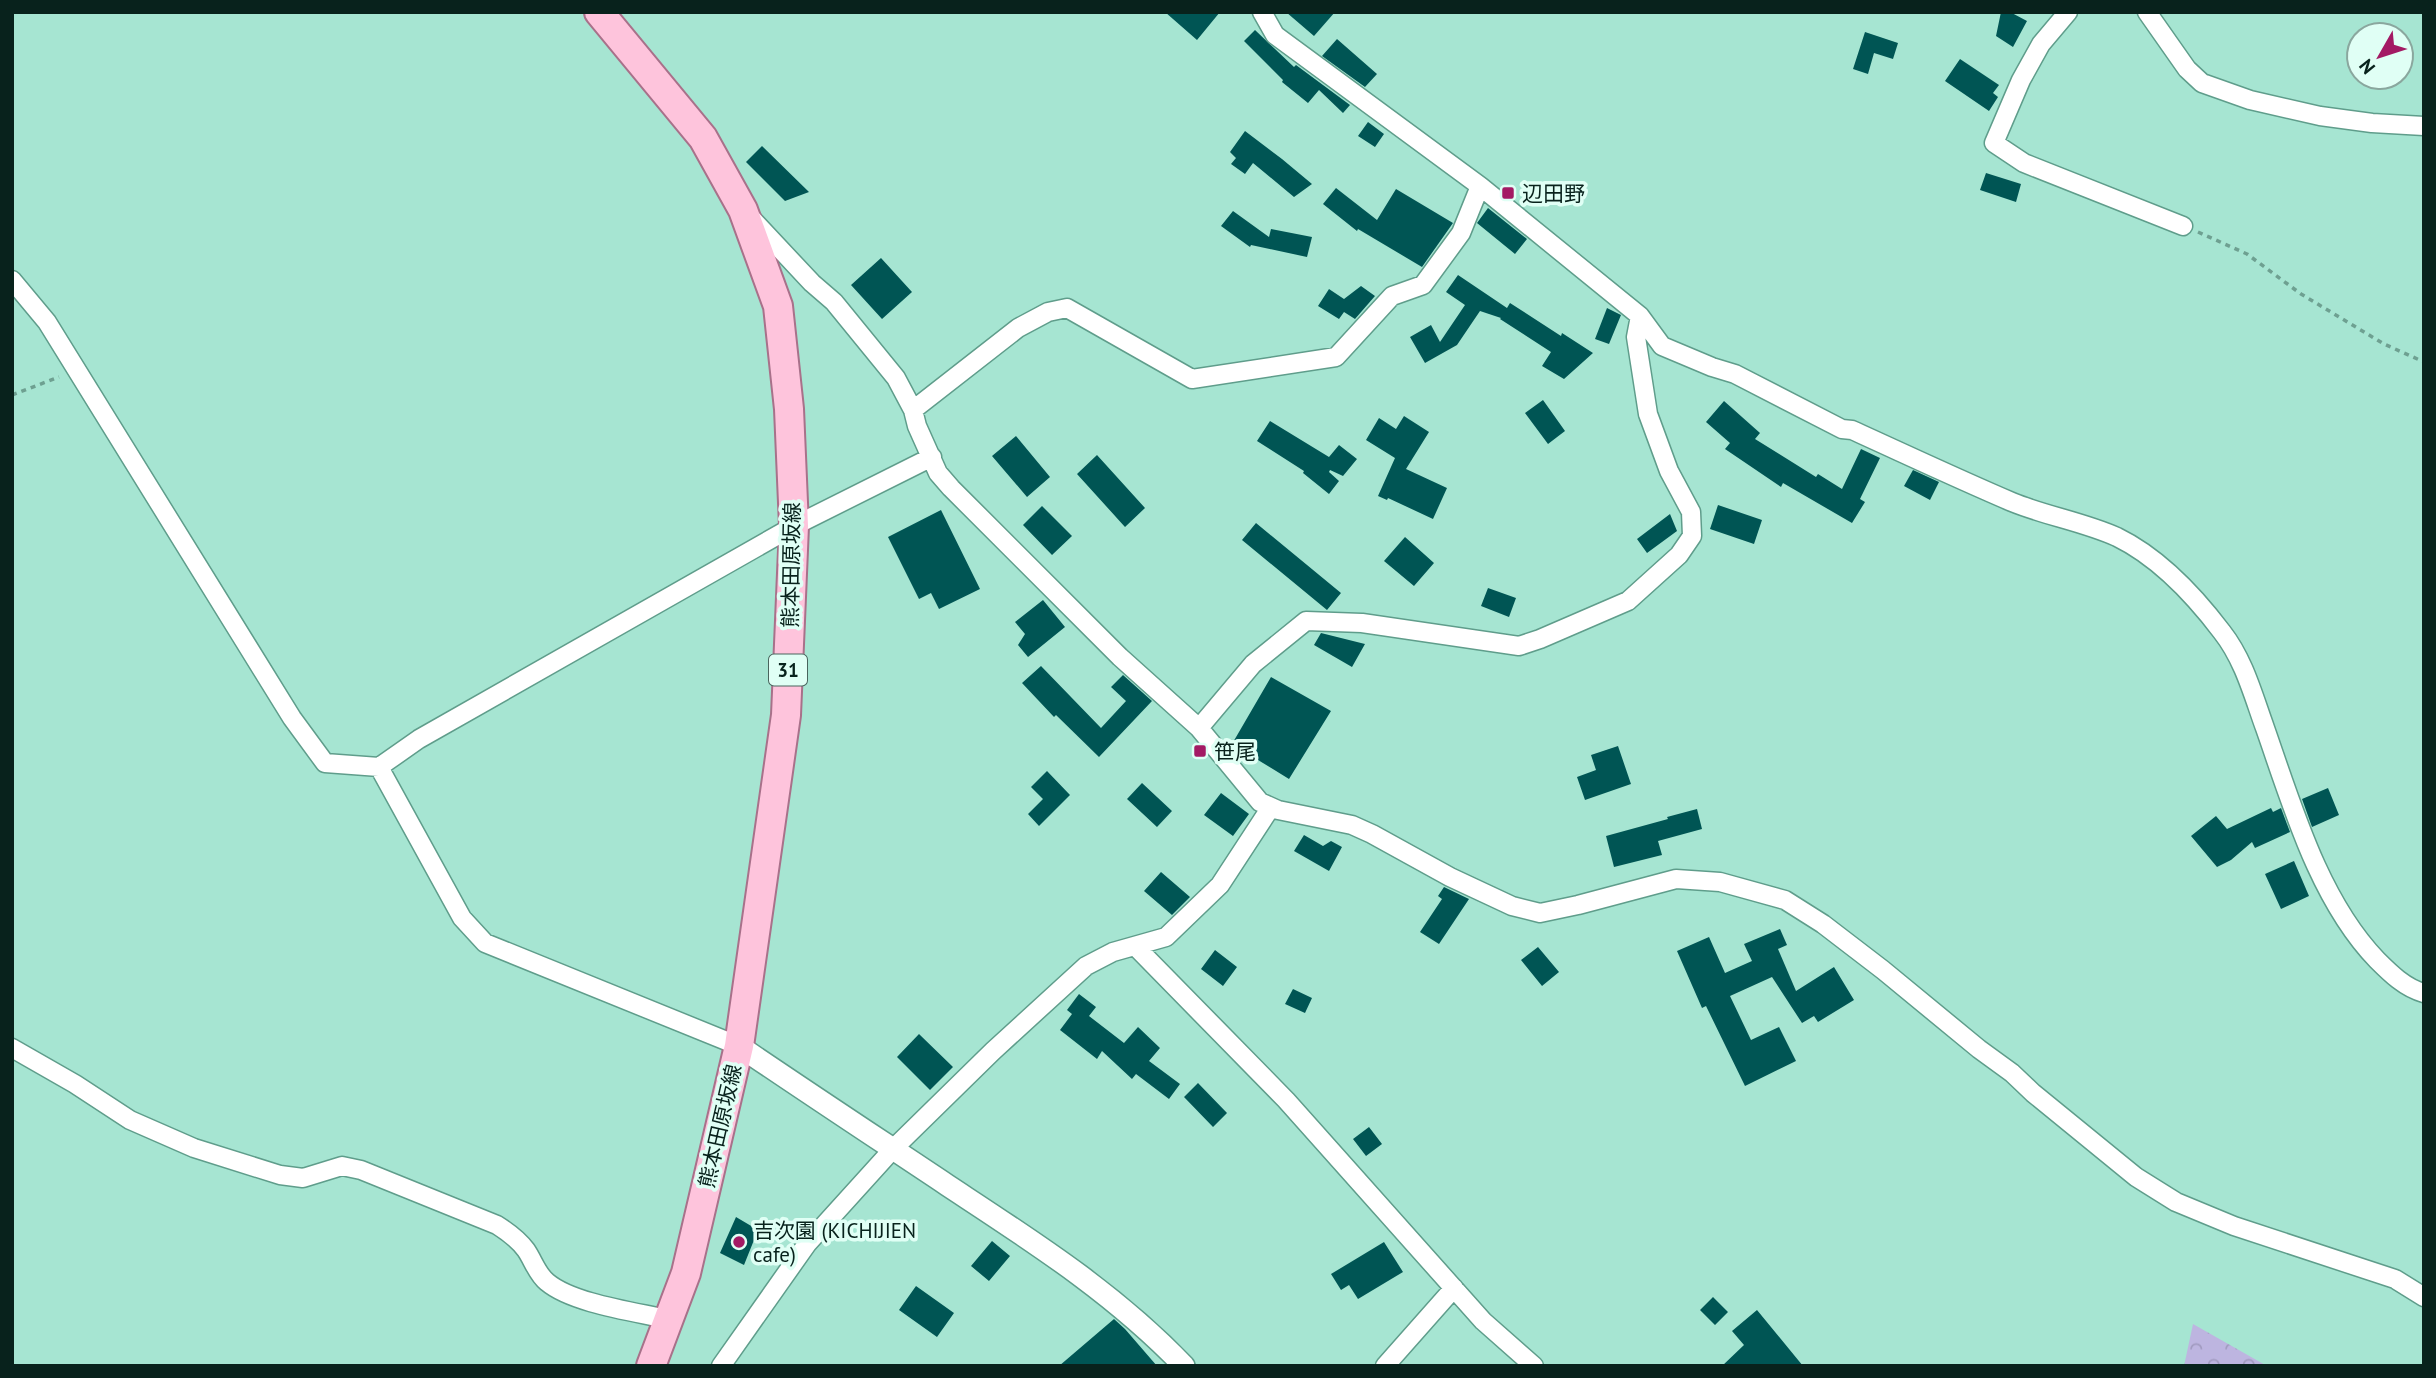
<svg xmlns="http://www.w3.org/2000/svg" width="2436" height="1378" font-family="'PT Sans','Noto Sans JP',sans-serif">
<defs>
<pattern id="forest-crowns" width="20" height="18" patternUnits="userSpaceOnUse" patternTransform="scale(1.75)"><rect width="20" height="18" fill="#bdb5e0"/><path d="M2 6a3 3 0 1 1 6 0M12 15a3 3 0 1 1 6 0" fill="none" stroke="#a19bc0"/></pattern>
</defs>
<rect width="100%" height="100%" fill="#a6e5d2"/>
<!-- forest -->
<path fill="url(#forest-crowns)" d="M2193 1324 2267 1366H2184Z"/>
<!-- building -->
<path fill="#005554" d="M1165 12H1220L1197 40Z
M1286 12H1335L1314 36Z
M2001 12H2010L2027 21 2013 47 1996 36Z
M1255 30 1294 67 1296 65 1350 105 1343 113 1319 90 1308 103 1282 82 1283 80 1244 41Z
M1865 32 1898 43 1893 59 1874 53 1868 74 1853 69Z
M1337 39 1377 74 1365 87 1322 56Z
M1960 59 1999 85 1993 93 1998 97 1989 111 1945 81Z
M1368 122 1384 134 1375 147 1358 136Z
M1245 131 1282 159 1312 184 1294 197 1253 163 1245 174 1231 164 1236 158 1230 152Z
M762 146 809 192 785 201 746 162Z
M1986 173 2021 184 2016 202 1980 190Z
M1336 188 1377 220 1396 189 1453 223 1422 267 1358 229 1357 231 1323 204Z
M1488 208 1527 239 1515 254 1477 223Z
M1233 211 1269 237 1271 229 1312 237 1307 257 1251 245 1250 247 1221 226Z
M881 258 912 292 882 319 851 285Z
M1458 275 1507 308 1510 303 1561 336 1562 333 1593 353 1564 379 1542 366 1551 352 1500 319 1501 318 1480 311 1457 345 1425 363 1410 337 1431 325 1440 342 1465 305 1446 292Z
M1361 286 1375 296 1355 319 1344 312 1339 319 1318 306 1329 289 1344 299Z
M1607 308 1621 315 1609 344 1595 339Z
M1543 400 1565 431 1548 444 1525 413Z
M1724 401 1760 433 1755 439 1816 477 1818 474 1842 489 1861 449 1880 458 1860 499 1865 502 1852 523 1783 483 1781 487 1725 449 1730 443 1706 422Z
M1404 416 1429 432 1406 469 1447 488 1433 519 1388 498 1387 500 1378 496 1395 458 1366 440 1379 418 1396 429Z
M1270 421 1329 457 1339 445 1357 459 1343 476 1330 470 1329 472 1339 481 1329 494 1303 473 1304 471 1257 441Z
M1016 436 1050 477 1027 497 992 456Z
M1097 455 1145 508 1125 527 1077 474Z
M1913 470 1939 482 1930 500 1904 486Z
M1718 505 1762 520 1754 544 1710 529Z
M1042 506 1072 536 1052 555 1023 525Z
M941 510 980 589 939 609 931 593 919 599 888 537Z
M1670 514 1677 531 1647 553 1637 539Z
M1256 523 1341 593 1327 610 1242 540Z
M1405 537 1434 563 1414 586 1384 561Z
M1488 588 1516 598 1509 617 1481 606Z
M1043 600 1065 627 1028 657 1018 645 1025 634 1015 622Z
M1321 633 1365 644 1352 667 1314 645Z
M1041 666 1101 728 1126 701 1111 687 1123 675 1152 701 1099 757 1056 715 1054 717 1022 683Z
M1271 677 1331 711 1289 779 1232 744Z
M1618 746 1631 784 1585 800 1577 777 1596 770 1591 755Z
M1047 771 1070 795 1039 826 1028 814 1043 799 1031 787Z
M1142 783 1172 811 1157 827 1127 799Z
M2328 788 2339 815 2312 827 2302 799Z
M1221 793 1249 814 1233 836 1204 815Z
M2271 808 2273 812 2281 808 2290 832 2255 848 2252 842 2231 860 2217 867 2191 836 2216 816 2227 829Z
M1697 809 1702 829 1658 841 1662 855 1614 867 1606 836 1668 819 1667 817Z
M1304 835 1323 846 1331 841 1342 847 1329 871 1294 851Z
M2294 861 2309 896 2281 909 2265 874Z
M1161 872 1190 897 1172 915 1144 891Z
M1444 887 1469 899 1439 944 1420 932 1442 899 1438 896Z
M1780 929 1787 945 1778 949 1796 991 1834 967 1854 1000 1818 1022 1814 1016 1802 1023 1772 977 1730 996 1751 1040 1779 1027 1796 1061 1745 1086 1706 1006 1702 1008 1677 951 1709 937 1725 973 1752 961 1744 944Z
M1538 947 1559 972 1542 986 1521 960Z
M1215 950 1237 967 1223 986 1201 969Z
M1293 989 1312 998 1305 1013 1285 1004Z
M1079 994 1096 1007 1089 1016 1124 1043 1138 1027 1160 1048 1149 1061 1180 1084 1169 1099 1136 1074 1132 1079 1102 1051 1097 1059 1060 1030 1072 1014 1067 1010Z
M919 1034 953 1067 930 1090 897 1057Z
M1198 1083 1227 1113 1213 1127 1184 1097Z
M1369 1127 1382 1144 1366 1156 1353 1139Z
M736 1217 758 1230 744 1265 720 1253Z
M992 1241 1010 1256 989 1281 971 1266Z
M1384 1242 1403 1272 1358 1299 1349 1285 1341 1290 1331 1274Z
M916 1286 954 1313 937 1337 899 1310Z
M1713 1297 1728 1312 1715 1325 1700 1310Z
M1757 1310 1803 1366H1722L1744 1345 1732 1331Z
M1114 1319 1125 1329 1157 1366H1059Z"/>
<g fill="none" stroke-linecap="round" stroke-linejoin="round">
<defs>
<path id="minor" d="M1262 12 1275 35 1480 186 1640 316 1662 346 1712 367 1735 374 1842 429 1852 430C1905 454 1958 479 2012 502 2046 516 2084 522 2117 537 2160 558 2194 595 2222 632 2244 660 2253 695 2265 728 2292 805 2319 900 2377 960 2390 973 2405 988 2424 993
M2068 12 2041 44 2021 80 1994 143 2024 163 2183 226
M2147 12 2187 69 2202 83 2250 100 2320 116 2372 123 2424 126
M752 219 812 283 834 302 896 378 913 410 917 426 938 473 951 488 1120 657 1199 728 1260 802 1278 810 1352 825 1372 834 1450 877 1512 906 1540 913 1578 905 1676 879 1720 882 1785 900 1823 924 1883 970 1979 1049 2012 1073 2033 1093 2136 1177 2176 1202 2234 1226 2395 1279 2424 1297
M12 280 47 322 292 718 325 763 379 767 419 739 794 526 932 457
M913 410 1018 328 1048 312 1067 308 1192 379 1336 357 1392 296 1423 285 1461 233 1480 186
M1199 728 1253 664 1306 621 1362 623 1519 646 1540 639 1628 601 1679 555 1692 536 1691 512 1669 471 1648 414 1636 337 1640 316
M379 767 462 918 485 943 739 1046
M1135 946 1286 1100 1483 1321 1534 1366
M12 1048 75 1084 130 1120 194 1148 280 1175 303 1178 342 1166 361 1170 497 1225C508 1232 518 1239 526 1250 533 1260 537 1274 547 1282 573 1304 637 1312 671 1320
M721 1366 807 1244 893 1149 993 1051 1086 966 1113 952 1166 937 1220 885 1271 807
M1385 1366 1454 1288"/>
<path id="tertiary" d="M739 1046C808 1093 878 1139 947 1185 1032 1241 1113 1292 1184 1366"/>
<path id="primary" d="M599 12 703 138 743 210 778 306 789 409 794 526 786 715 739 1046 686 1273 651 1366"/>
</defs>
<!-- minor casing -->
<use href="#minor" stroke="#5f9d8b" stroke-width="21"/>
<!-- tertiary casing -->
<use href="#tertiary" stroke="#5f9d8b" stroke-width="24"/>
<!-- primary casing -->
<use href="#primary" stroke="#a8718a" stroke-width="32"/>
<!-- path -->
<path stroke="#6ea091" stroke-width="3.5" stroke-dasharray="5 5" stroke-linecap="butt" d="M2198 232 2247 254 2301 294 2384 344 2424 362
M12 395 59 377"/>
<!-- minor -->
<use href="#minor" stroke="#fff" stroke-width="18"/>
<!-- tertiary -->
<use href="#tertiary" stroke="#fff" stroke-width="21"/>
<!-- primary -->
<use href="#primary" stroke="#fec4dc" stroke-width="28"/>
</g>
<!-- markers -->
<g fill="#a31a64" stroke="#e0fff5" stroke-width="2.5">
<rect x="1501" y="186" width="14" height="14" rx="3.5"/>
<rect x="1193" y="744" width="14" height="14" rx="3.5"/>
<circle cx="739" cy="1242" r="7"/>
</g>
<g text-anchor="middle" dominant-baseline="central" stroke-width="7" stroke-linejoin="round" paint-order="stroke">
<!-- shield labels -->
<rect fill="#e0fff5" stroke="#49645d" stroke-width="2" x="769" y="654.5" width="38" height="31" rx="5"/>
<g font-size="19" font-weight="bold" fill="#08221c">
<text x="788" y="670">31</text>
</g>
<!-- poi labels -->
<g font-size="21" fill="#08221c" stroke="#e0fff5" text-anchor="start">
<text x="1522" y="193">辺田野</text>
<text x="1214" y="751">笹尾</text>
<text x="753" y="1230">吉次園 (KICHIJIEN<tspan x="753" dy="24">cafe)</tspan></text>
</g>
<!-- street labels -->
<g font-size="21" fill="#08221c" stroke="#e0fff5">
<text transform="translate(791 565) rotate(-89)">熊本田原坂線</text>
<text transform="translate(720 1126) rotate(-77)">熊本田原坂線</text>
</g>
</g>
<!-- border -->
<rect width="2436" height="1378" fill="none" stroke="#08221c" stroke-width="28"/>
<!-- north arrow -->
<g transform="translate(2380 56) rotate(231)"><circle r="33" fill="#e0fff5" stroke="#8aa79e" stroke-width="2"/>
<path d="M0-5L12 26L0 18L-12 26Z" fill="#a31a64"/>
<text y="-10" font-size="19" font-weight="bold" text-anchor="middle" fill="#08221c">N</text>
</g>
</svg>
